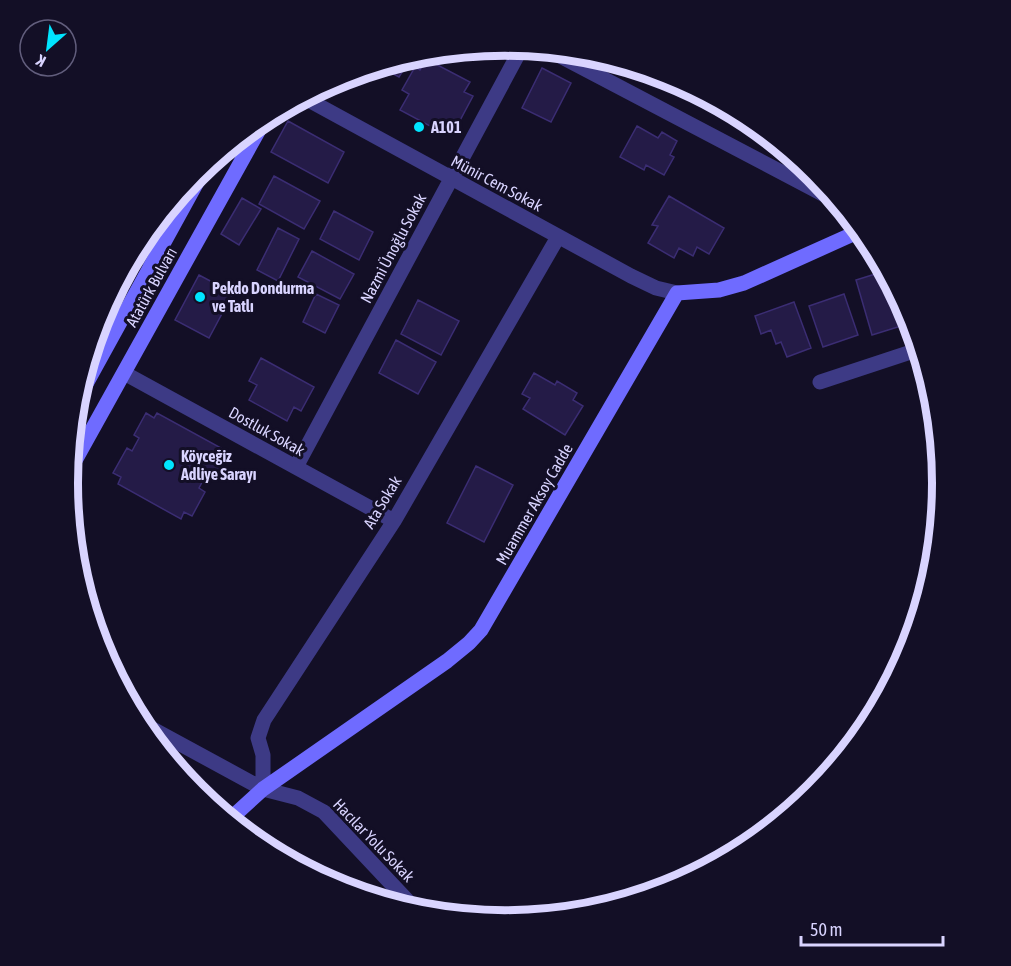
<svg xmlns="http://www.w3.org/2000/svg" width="1011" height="966" font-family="'Asap Condensed',sans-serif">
<rect width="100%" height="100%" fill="#130f26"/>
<!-- building -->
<path fill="#241b47" stroke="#3b2d73" stroke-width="1.5" d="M412 56 399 77 386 70 390 63Z
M426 59 470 82 464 92 473 96 457 126 451 123 445 134 400 110 409 94 402 90 415 67 420 70Z
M542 68 571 83 551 122 522 108Z
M641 69 669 77 666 82Z
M359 72 353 82 343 77Z
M696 91 726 107 724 110 694 95Z
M288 121 344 152 328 183 271 152Z
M637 126 658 138 662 132 677 141 670 155 674 157 664 175 646 165 644 170 620 157Z
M274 176 320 201 304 229 259 204Z
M669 196 724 228 709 254 697 247 693 256 679 248 674 258 648 243 658 226 652 225Z
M242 198 261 209 239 245 221 234Z
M334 211 373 232 359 260 320 239Z
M278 228 299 239 278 281 257 270Z
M312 251 354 274 340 299 298 277Z
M885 271 901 326 872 335 856 280Z
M199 275 233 293 209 338 175 320Z
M316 294 339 305 325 333 303 322Z
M844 294 858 335 823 347 809 306Z
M418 300 459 321 441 355 401 334Z
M794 302 811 348 787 357 781 342 776 344 771 330 761 334 755 316Z
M396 340 436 362 418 394 379 373Z
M261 358 314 387 301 411 294 407 287 421 249 400 257 385 249 381Z
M534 373 555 385 557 381 577 393 573 400 583 406 565 435 523 409 530 398 522 394Z
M146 413 154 418 157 413 221 448 218 454 225 457 213 479 206 475 199 488 205 492 192 516 184 512 181 519 118 484 121 477 113 473 127 448 132 451 139 438 134 435Z
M476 466 513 485 484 542 447 523Z"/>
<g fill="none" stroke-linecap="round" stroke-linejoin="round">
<!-- street -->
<path stroke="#3d3a85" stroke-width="15" d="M547 49 840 203
M303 97 631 276 656 288 677 293
M135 252 153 261
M124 373 394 521
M820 382 920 349
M296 467 522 47
M138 721 263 789 298 798 324 812 418 912
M263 789V755L258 738 264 720 394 521 558 237"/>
<!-- secondary -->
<path stroke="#6f6bff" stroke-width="15" d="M75 404 207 164
M68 473 266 117
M229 820 263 789 447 661 469 643 481 630 677 293 719 290 744 283 862 230"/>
</g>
<!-- markers -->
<g fill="#00e5ff" stroke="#130f26" stroke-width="2">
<circle cx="419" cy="127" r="6"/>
<circle cx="200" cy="297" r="6"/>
<circle cx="169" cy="465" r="6"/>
</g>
<g text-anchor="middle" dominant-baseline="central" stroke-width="6" stroke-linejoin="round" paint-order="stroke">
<!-- poi labels -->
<g font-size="16" font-weight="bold" fill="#d9d4ff" stroke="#130f26" text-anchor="start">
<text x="431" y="127">A101</text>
<text x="212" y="288">Pekdo Dondurma<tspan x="212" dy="18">ve Tatlı</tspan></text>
<text x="181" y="456">Köyceğiz<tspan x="181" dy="18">Adliye Sarayı</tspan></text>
</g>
<!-- street labels -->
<g font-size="16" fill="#d9d4ff" stroke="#130f26">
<text transform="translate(497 183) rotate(28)">Münir Cem Sokak</text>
<text transform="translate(393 248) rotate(-62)">Nazmi Ünoğlu Sokak</text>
<text transform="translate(151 287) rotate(-61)">Atatürk Bulvarı</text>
<text transform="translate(267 431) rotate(29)">Dostluk Sokak</text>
<text transform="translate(382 502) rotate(-59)">Ata Sokak</text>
<text transform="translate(534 504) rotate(-60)">Muammer Aksoy Cadde</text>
<text transform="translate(374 840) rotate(46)">Hacılar Yolu Sokak</text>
</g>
</g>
<!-- crop -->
<path d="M0 0H1011V966H0ZM78 483a427 427 0 1 1 854 0a427 427 0 1 1-854 0Z" fill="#130f26" fill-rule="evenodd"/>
<path fill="none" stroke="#d9d4ff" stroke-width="8" d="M78 483a427 427 0 1 1 854 0a427 427 0 1 1-854 0Z"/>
<!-- north arrow -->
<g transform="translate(48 48) rotate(208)"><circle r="28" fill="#130f26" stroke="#625e7d" stroke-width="1.5"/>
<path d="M0-4.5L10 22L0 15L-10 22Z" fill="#00e5ff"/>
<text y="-9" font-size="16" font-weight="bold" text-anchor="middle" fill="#d9d4ff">K</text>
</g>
<!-- scale -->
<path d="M801 936v9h142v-9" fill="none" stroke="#d9d4ff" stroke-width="3"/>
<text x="810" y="936" font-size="18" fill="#d9d4ff" stroke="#130f26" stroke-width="4.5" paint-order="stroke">50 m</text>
</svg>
